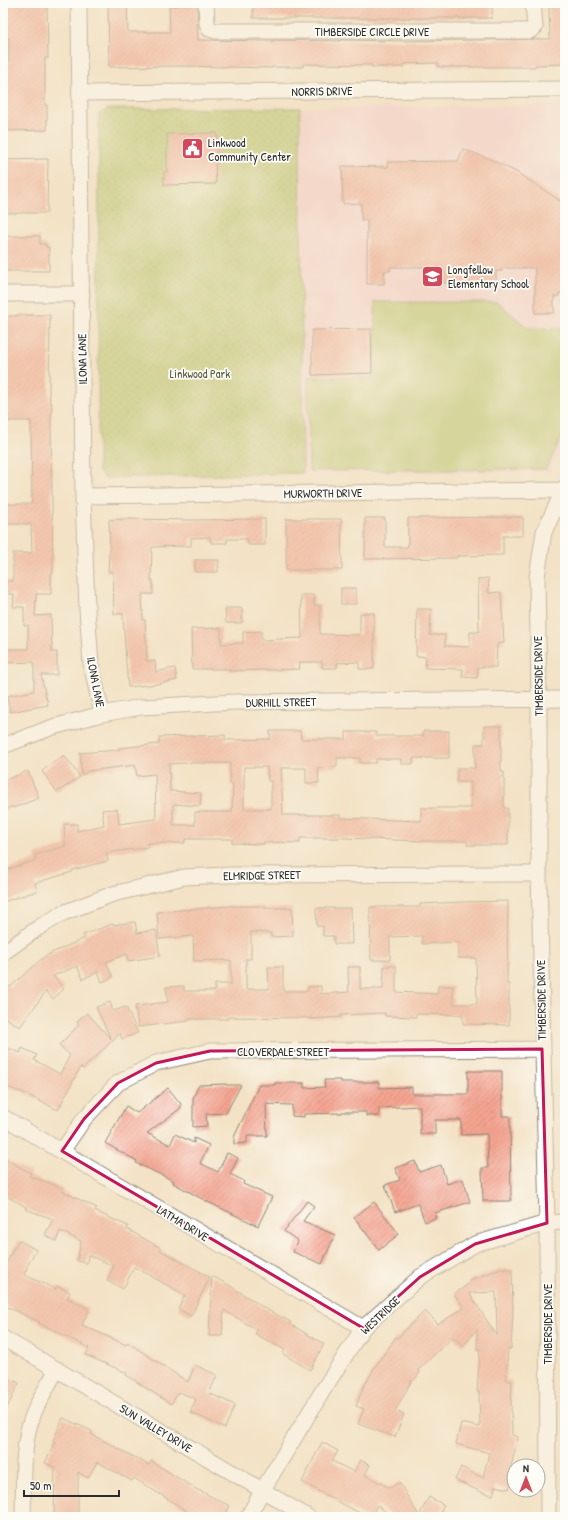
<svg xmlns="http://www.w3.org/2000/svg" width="568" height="1520" font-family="'Patrick Hand',sans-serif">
<defs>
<pattern id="park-dots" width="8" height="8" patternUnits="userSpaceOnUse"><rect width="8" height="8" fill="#b3c568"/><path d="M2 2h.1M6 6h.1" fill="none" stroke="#9aa95a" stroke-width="1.8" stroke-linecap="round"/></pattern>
<pattern id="building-hatch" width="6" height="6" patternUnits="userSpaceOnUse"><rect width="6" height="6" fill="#f4a491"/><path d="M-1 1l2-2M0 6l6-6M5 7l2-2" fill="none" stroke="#d18d7d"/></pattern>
</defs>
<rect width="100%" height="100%" fill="#fdfcf7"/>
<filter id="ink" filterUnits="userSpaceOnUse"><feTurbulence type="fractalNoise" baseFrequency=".025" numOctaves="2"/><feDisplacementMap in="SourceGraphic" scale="8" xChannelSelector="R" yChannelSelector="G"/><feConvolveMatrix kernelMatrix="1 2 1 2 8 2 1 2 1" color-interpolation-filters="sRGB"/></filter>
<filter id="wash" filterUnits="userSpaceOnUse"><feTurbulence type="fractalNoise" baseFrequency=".012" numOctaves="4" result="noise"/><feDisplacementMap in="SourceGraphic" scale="16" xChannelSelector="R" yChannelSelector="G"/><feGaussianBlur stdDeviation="0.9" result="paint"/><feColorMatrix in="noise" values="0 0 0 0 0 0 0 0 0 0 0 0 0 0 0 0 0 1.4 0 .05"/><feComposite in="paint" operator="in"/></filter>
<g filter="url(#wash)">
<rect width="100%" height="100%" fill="#f3e2c5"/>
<!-- built -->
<path fill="#f7cfd3" d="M565 105V443L550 472 303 473 300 108Z"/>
<!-- grass -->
<path fill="#b3c568" stroke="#6f784a" d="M375 302H497L528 328 565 329V427L562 437 546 469 309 471 308 377H375Z"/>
<!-- park -->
<path fill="url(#park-dots)" stroke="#6f784a" d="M300 108 303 473 105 478 98 471 99 114 108 109Z"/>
<g id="blocks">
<!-- building -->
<path fill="url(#building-hatch)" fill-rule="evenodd" d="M3 3H47L48 58H45V105H47V130L3 131V62H9V38H3Z
M108 3H127L128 32H170L169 6 197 5 198 40 274 41V40L340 41V40L403 41 550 39 549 6 565 5V64L535 65V67H438V63L403 64V67H372V65L303 64V67H272V68L180 66 109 67Z
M253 3H492V18H253Z
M217 133V164H215L216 184 164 185V172H167V134Z
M463 149 490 159 518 173 565 204V293H559V296H554V313H535V268H502V271H496V285H479V284L444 283V271H439V267H390V271H384V284H367V220H361V203L343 204 342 166 388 167V162L458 161Z
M48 159 47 213H3V160Z
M3 236H40V244H46V247H49V271H3Z
M17 315H50L49 392 50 403H52L51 421 53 573H51V594H36L35 616 51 615 52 652H57V675H41L48 705 10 712 7 696 34 691V662L7 663V649H28V625L24 626V607H13L14 594H3V581H13V553H32L31 524H3V504H32L31 421H3V316H17Z
M371 329 372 373 312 375V330Z
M523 517V536H503V555L457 556V558L365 559V518H385V547H408V518Z
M130 519 190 520 265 519V545H248V539H227V543H211L210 537 191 538V546L152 547 151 581 153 580V594H142L143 620H145L147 661H155L156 672 175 668 177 680 157 684 128 687 125 649 123 614H114L113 572H108L109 552H110L109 520Z
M286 519H341L342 570H286Z
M195 560H219L218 572H195Z
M488 578 489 593 501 592 504 643 497 644 496 667H478L477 678 462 677 463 669 425 668 426 657 416 656 417 609H431L430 635H445V646L470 647V632H479L478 579Z
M341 588H356V604H341Z
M301 595H314V605H320V634L360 635V613H374V669H359V662L337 663V668H322V662H299L300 669 229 671V669H192L191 629 221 628V644L243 643V632L261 631V640L302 638Z
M225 608H242V623H226Z
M484 726H501V772H504V808H508V845H467V841H421L345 838H300V843L264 842V844L232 843V839H185V843H147L148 847 106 853 108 861 72 870V872L35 883 37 891 3 902V871L36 860 35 855 65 846 64 824H77V831L104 825 102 810 117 809 119 824 156 819 155 774 137 776 135 765 88 771 82 775 80 753 119 750V748L159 744V737L225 735V740L270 739V731H300L301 739H346V732H376V736H423V731H449V758H413V764H401V759H376V763H360V758H337V767L318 768 319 783H306V768H281L283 815H340V818L421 821V808H471V782H457V768H475V744H484ZM186 763H230V784H233L232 812H195V825H173V804L200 806 201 793 170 791 169 764ZM244 767H267L268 781H271V809H244Z
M64 755 80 777 57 792 42 771Z
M28 771 39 798 13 808 12 806 3 812V781Z
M508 901 507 984H509V1025L463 1024V1015L416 1014V1017L385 1016V1013L341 1015V1017L310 1019V1018L228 1017V1019H188V1021L138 1027 135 1006 168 1002 166 987 184 986V991H215V984H231V960L194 961 193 936 159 939 157 912 230 906H264V908H292L293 936 271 937V933L251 932V959H246V989H269L268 967H283V991H308V987L321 986V994L349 992 348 967H360V989H383L384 966H396V992L437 994 438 986H453V1004H477L476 958H458V942L422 944V936L390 937V960H371L370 907H420V904L462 902Z
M316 908H351L352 944H334V936H323V926H317Z
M135 922 137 933 156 930 160 956 128 961 127 954 106 962 113 977 102 982 98 972 83 979 77 966 53 976 64 989 53 999 46 991 20 1027 3 1016V990L7 985 10 987 45 956 85 938 83 935 112 924 113 925Z
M110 1002 113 1011 126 1007 138 1033 122 1039 120 1033 83 1069 81 1066 58 1110 20 1091V1092L3 1085V1046L20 1053 22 1048 37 1055 34 1060 60 1074 70 1055 59 1045 79 1025 77 1022 87 1013 111 1039 96 1007Z
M468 1071H502V1116H510L511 1201H483L482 1168H488L487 1134 461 1135V1120H435V1134H420V1106L379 1108V1116H366V1112H342V1113L304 1114V1117L292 1116V1105L266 1104 267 1136H247V1143L234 1144V1137L259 1085H275V1083H304V1088L325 1087 324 1080H341V1082H379V1088L412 1087V1094H468Z
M226 1084V1085H241L226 1113 206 1114 207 1126 193 1127V1098L199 1085Z
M168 1088 181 1104V1108L147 1133 170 1145 175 1134 194 1143V1138L209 1145 200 1163 218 1172 227 1153 238 1158 230 1174 244 1181 243 1184 272 1197 258 1226 206 1201 173 1183 174 1181 136 1163 137 1161 105 1143 126 1106 137 1113Z
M3 1158 31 1173 29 1176 63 1188 62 1191 97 1208 95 1211 128 1226 127 1229 161 1248 160 1250 210 1277 191 1316 178 1309 185 1295 152 1277V1276L134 1267 123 1289 107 1280 114 1266 88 1255 87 1263 77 1261 81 1241 60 1231 56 1241 45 1235 53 1219 25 1209 26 1207 3 1194Z
M415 1161 419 1172 441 1165 447 1184 463 1179 470 1202 435 1213 436 1218 425 1222 418 1204 395 1212 385 1185 400 1180 395 1168Z
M307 1201 314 1206 303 1221 335 1235 322 1264 293 1252 298 1241 284 1231Z
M374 1202 399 1234 379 1250 354 1217Z
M19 1240 36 1250 26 1268H27L24 1275 56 1289 57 1286 70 1292 67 1298 89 1309 82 1325 126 1345 127 1342 188 1382 195 1365 217 1375 209 1393 235 1405 225 1428 190 1412 196 1399 179 1392 171 1404 126 1375 127 1373 86 1355 89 1348 39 1323 40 1322 3 1305V1273L12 1251Z
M501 1269H512L513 1313 511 1349H508L506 1380 512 1381 511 1403 512 1435 518 1437 510 1471 514 1472 509 1489 495 1486 493 1495 484 1493 455 1480 461 1467 483 1478 489 1453 456 1444 461 1423 480 1427 479 1392H477L480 1349H477V1329L463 1346 453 1337 418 1370 420 1372 413 1381 412 1380 395 1411 404 1414 395 1437 358 1424 364 1409 356 1406 363 1388 376 1365 396 1337 397 1338 425 1311 438 1324 464 1308 454 1294 470 1283 469 1280ZM496 1292 497 1336 469 1293Z
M212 1276 227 1284 260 1305V1306L291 1322 290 1324 324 1344 310 1370 283 1354 285 1350 255 1334 257 1330 224 1310 222 1336H209Z
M3 1376 19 1383 3 1416Z
M63 1418 92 1431 91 1434 149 1465 151 1461 194 1488 230 1506 224 1517H184L187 1511 134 1478 132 1481 97 1462 88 1478 78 1472V1517H54L55 1467 45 1463 55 1442 53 1441Z
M322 1442 338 1451 332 1461 354 1472 361 1460 370 1465 365 1475 390 1488 399 1482 419 1516 429 1497 444 1505 438 1517H393L377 1505 371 1517H367L302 1482Z"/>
</g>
</g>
<g filter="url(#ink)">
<use href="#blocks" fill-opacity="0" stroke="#8f8678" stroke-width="1"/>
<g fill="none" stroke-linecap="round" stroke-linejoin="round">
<defs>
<path id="minor" d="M79 3 83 496 87 609 91 664 102 714
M206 3 207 23 209 29 215 31H530L535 27 533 3
M80 93 565 89
M3 294H82
M83 496 564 490
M3 746 53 727 102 714 141 707 235 702 565 699
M3 953 38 928 63 913 113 894 184 877 230 875 539 874
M3 1117 363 1328
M62 1151 84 1119 118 1083 156 1063 210 1051 542 1049
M3 1338 308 1517
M23 1517C24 1489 22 1459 28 1431 33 1409 46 1389 57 1369
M248 1517 262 1491 325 1387 363 1328 420 1277 475 1244 547 1223 565 1222
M548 1517 547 1223 539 874V699L537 577 544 532 565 487"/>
</defs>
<!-- minor casing -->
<use href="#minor" stroke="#8f8678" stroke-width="17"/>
<!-- minor -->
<use href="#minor" stroke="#fff" stroke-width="15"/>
</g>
</g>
<!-- marked area -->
<path d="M0 0H568V1520H0ZM542 1049 547 1223 475 1244 420 1277 363 1328 62 1151 84 1119 118 1083 156 1063 210 1051Z" fill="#f3e2c5" fill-opacity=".55" fill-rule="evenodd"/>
<path fill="none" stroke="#c2185b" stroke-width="3" stroke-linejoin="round" d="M542 1049 547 1223 475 1244 420 1277 363 1328 62 1151 84 1119 118 1083 156 1063 210 1051Z"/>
<!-- icons -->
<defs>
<symbol id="civic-square" viewBox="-11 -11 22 22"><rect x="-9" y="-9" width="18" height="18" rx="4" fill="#d1495b" stroke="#fdfcf7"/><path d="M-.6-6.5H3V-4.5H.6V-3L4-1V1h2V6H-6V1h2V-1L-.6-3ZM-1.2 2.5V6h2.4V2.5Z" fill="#fff"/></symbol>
<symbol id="school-square" viewBox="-11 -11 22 22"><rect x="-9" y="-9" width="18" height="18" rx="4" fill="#d1495b" stroke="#fdfcf7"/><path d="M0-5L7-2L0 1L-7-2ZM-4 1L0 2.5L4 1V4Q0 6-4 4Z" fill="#fff"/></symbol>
</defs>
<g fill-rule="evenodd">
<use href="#civic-square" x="180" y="136" width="25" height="25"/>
<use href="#school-square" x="420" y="264" width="25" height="25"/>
</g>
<g text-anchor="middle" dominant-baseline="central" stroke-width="3.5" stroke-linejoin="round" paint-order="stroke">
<!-- street labels -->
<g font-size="12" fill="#2b2b2b" stroke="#fdfcf7">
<text x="372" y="31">TIMBERSIDE CIRCLE DRIVE</text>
<text transform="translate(322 91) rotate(-1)">NORRIS DRIVE</text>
<text transform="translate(82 359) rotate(-91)">ILONA LANE</text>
<text transform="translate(323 493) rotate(-1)">MURWORTH DRIVE</text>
<text transform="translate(538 676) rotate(-91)">TIMBERSIDE DRIVE</text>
<text transform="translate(96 682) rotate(79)">ILONA LANE</text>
<text transform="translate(281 702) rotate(-1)">DURHILL STREET</text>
<text transform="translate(262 875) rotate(-1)">ELMRIDGE STREET</text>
<text transform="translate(541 1000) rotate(-91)">TIMBERSIDE DRIVE</text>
<text x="283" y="1051">CLOVERDALE STREET</text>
<text transform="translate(183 1223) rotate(31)">LATMA DRIVE</text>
<text transform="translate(380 1315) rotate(-44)">WESTRIDGE</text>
<text transform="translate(547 1324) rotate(-90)">TIMBERSIDE DRIVE</text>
<text transform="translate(156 1428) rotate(31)">SUN VALLEY DRIVE</text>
</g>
<!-- poi labels -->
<g font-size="12" fill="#2b2b2b" stroke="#fdfcf7" text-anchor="start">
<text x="208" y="142">Linkwood<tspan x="208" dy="14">Community Center</tspan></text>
<text x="448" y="269">Longfellow<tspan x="448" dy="14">Elementary School</tspan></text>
</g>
<!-- park labels -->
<g font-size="12" fill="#54593d" stroke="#fdfcf7">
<text x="200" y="373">Linkwood Park</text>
</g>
</g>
<!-- margin -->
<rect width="568" height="1520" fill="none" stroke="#fdfcf7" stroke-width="16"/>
<!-- north arrow -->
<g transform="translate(526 1478)"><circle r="19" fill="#fdfcf7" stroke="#a9a8a5"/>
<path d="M0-3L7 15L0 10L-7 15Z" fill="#d1495b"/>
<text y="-6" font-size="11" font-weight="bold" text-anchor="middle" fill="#2b2b2b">N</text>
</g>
<!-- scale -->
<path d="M24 1490v6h95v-6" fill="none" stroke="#2b2b2b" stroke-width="2"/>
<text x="30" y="1490" font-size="12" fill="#2b2b2b" stroke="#fdfcf7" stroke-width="3" paint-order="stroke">50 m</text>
</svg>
